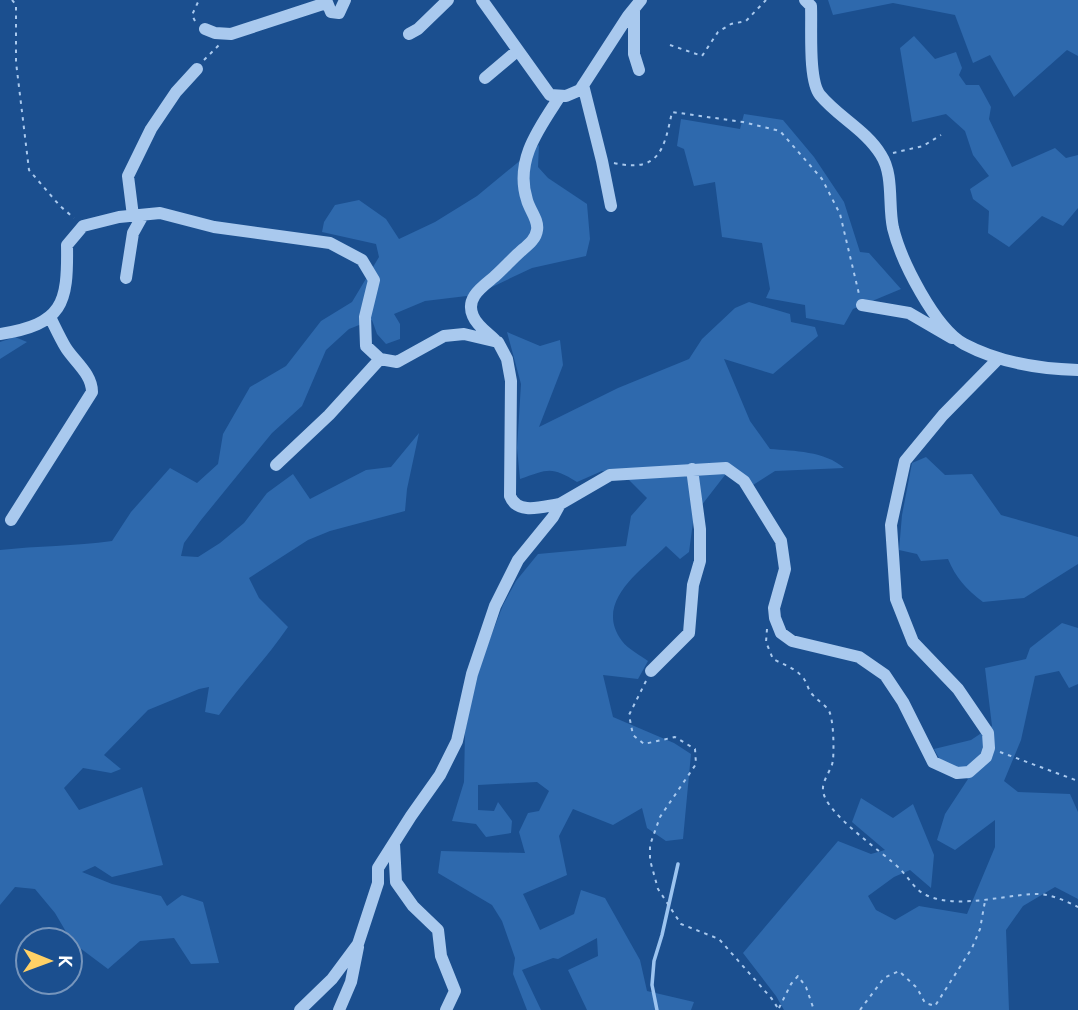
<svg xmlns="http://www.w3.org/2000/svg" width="1078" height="1010" font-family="'Space Grotesk',sans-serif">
<rect width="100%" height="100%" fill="#1b4f8f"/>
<!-- green -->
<path fill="#2e69ad" d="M828 0H1078V56L1067 50 1014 97 990 55 973 63 955 15 893 3 833 15Z
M914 36 935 59 956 52 962 68 959 75 966 85H979L991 107 989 119 1012 167 1055 148 1066 158 1078 155V208L1063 226 1042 216 1009 247 988 233 989 211 973 199 970 189 989 176 973 155 965 131 946 114 912 122 900 48Z
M744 114 783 120 814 157 844 202 860 252 869 253 901 289 853 309 844 325 806 318 805 305 766 298 770 289 762 243 722 237 715 182 694 186 684 149 677 146 681 119 740 129Z
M539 145 538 167 548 178 587 204 590 239 586 256 532 268 475 295 425 301 394 314 400 324V339L386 344 377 334 372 320 349 329 326 350 302 406 272 433 201 520 184 543 181 556 198 557 220 543 244 523 267 493 293 474 310 499 366 470 391 467 419 433 407 489 405 511 330 531 308 540 249 578 259 598 288 627C267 658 241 684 219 715L205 712 209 687 199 689 148 710 104 755 121 769 111 773 83 768 64 788 79 810 142 787 163 865 112 877 95 866 82 872 112 884 161 896 167 906 182 895 203 902 219 963 191 964 174 938 140 941 108 969 72 942 55 913 35 889 15 887 0 905V550C37 546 75 546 112 541L131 512 170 468 197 483 218 464 223 434 250 387 286 366 321 321 352 302 379 257 376 244 322 232 324 222 335 205 359 200 386 219 399 239 435 222 477 196Z
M749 302 790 314 791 322 815 327 818 336 773 374 724 359 750 421 770 449C794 451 825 451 844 468L775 471 753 485 732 466 694 515 689 552 680 559 666 546C641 571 593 602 622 641 628 649 640 655 648 661L638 679 603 675 613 717 674 743 691 754 683 839 666 841 647 828 642 808 613 825 573 809 559 836 567 875 523 894 540 930 574 914 581 890 605 898 640 960 647 991 694 1002 691 1010H587L568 970 598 956 597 938 558 959 553 958 522 970 541 1010H527L513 974 515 958 502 921 492 905 438 873 441 851 525 853 519 832 528 813 539 811 549 791 537 782 478 785V810L494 811 498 802 512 821 511 833 486 837 476 824 452 821 464 782 465 732 476 675 503 605 516 581 538 554 626 546 631 516 647 498 629 480 602 471 577 482C551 466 549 469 520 479L517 448 521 384 507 332 540 346 560 340 563 365 539 427 618 388 689 359 702 339 735 308Z
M15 337 27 342 0 359V342Z
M926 457 945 475 972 474 1001 515 1078 537V564L1024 598 983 602C966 589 956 578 948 559L921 561 917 554 899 550 902 515 912 463Z
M1062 623 1078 628V684L1069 688 1059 671 1035 676 1021 740 1004 781 1018 792 1070 794 1078 812V899L1055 887 1023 906 1006 930 1009 1010H784L776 996 743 953 838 841 871 854 885 850 852 822 861 798 893 818 913 804 934 855 931 888 910 870 894 877 868 896 876 910 895 920 919 906 967 914 995 847V820L955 850 937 840 945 814 968 779 940 760 934 749 971 740 992 726 985 668 1026 659 1030 648Z"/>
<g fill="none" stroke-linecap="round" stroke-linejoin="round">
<!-- stream -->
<path stroke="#9cc4f0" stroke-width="3.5" d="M657 1010 652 985 654 961 662 935 678 864"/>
<!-- path -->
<path stroke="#a9c9ee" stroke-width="2" stroke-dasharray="3.5 5" stroke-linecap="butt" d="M12 0 16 5V62L29 170 60 206 74 218
M195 21 192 15 199 0
M670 45 702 56 718 32 731 24 746 21 766 0
M204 60 220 44
M893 153 923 146 941 135
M614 163C659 173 664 150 672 112L743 122 780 131 822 179 840 214 859 294
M767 629 766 642 773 659C784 665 796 668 804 679 807 683 808 689 811 693 816 699 822 703 827 708 834 714 834 749 833 760 832 770 822 780 823 790 824 813 883 852 900 869 908 877 916 891 926 895 955 909 1001 896 1032 894 1048 893 1064 900 1078 907
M646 681 629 715 633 735 644 744 675 737 695 749 696 764 660 817 650 845V860L658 889 681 924 719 939 772 999 779 1010
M1000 752 1078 781
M779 1008 791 984 798 976 806 987 814 1010
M860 1010 884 978 899 971 917 988 925 1003 935 1006 972 948 980 929 985 901"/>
<!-- minor -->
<path stroke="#a9c9ee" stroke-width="12" d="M326 0 331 12 339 13 345 0
M482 0 550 95 566 96 580 90 628 16 641 0
M805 0 811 6C812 27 808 80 820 95 838 117 866 130 881 155 894 175 888 205 893 228 901 261 935 328 964 344 998 362 1040 369 1078 370
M634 9V54L639 70
M205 29 215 33 231 34 326 3
M409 34 418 29 448 0
M485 78 517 51
M583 85 602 161 611 206
M133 216 128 176 151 129 176 92 197 69
M126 278 133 233 143 215
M862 305 909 313 952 338
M0 334C63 324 68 304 67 245L83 226 119 217 160 213 214 227 330 243 362 260 374 280 365 317 366 346 380 359 397 362 444 336 464 334 498 342 507 359 511 381 510 496C518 516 544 506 560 504
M495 340C488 333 477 326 473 316 465 298 482 287 494 277 503 269 512 259 521 251 528 245 536 239 537 230 539 220 529 209 527 200 514 160 540 127 560 96
M276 465 329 415 380 359
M11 520 92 392C92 374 75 362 66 348 60 338 55 327 50 317
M651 671 689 633 693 585 700 561V529L692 469
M394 844 396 882 413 906 438 930 441 956 455 991 446 1010
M300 1010 332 979 358 944 378 883V868L411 816 440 775 457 741 472 674 495 606 518 560 553 517 560 504 610 475 726 468 744 481 781 541 785 569 774 608 775 618 781 633 792 641 859 657 885 675 903 702 933 762 957 773 969 772 986 757 989 748 988 733 958 689 913 642 896 599 891 525 905 461 943 415 999 358
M339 1010 351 982 358 947"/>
</g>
<!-- north arrow -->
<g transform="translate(49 961) rotate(91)"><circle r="33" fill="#1b4f8f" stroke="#7695bc" stroke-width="2"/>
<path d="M0-5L12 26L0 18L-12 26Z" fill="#ffd166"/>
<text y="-10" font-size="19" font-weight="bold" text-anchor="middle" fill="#ffffff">K</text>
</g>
</svg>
